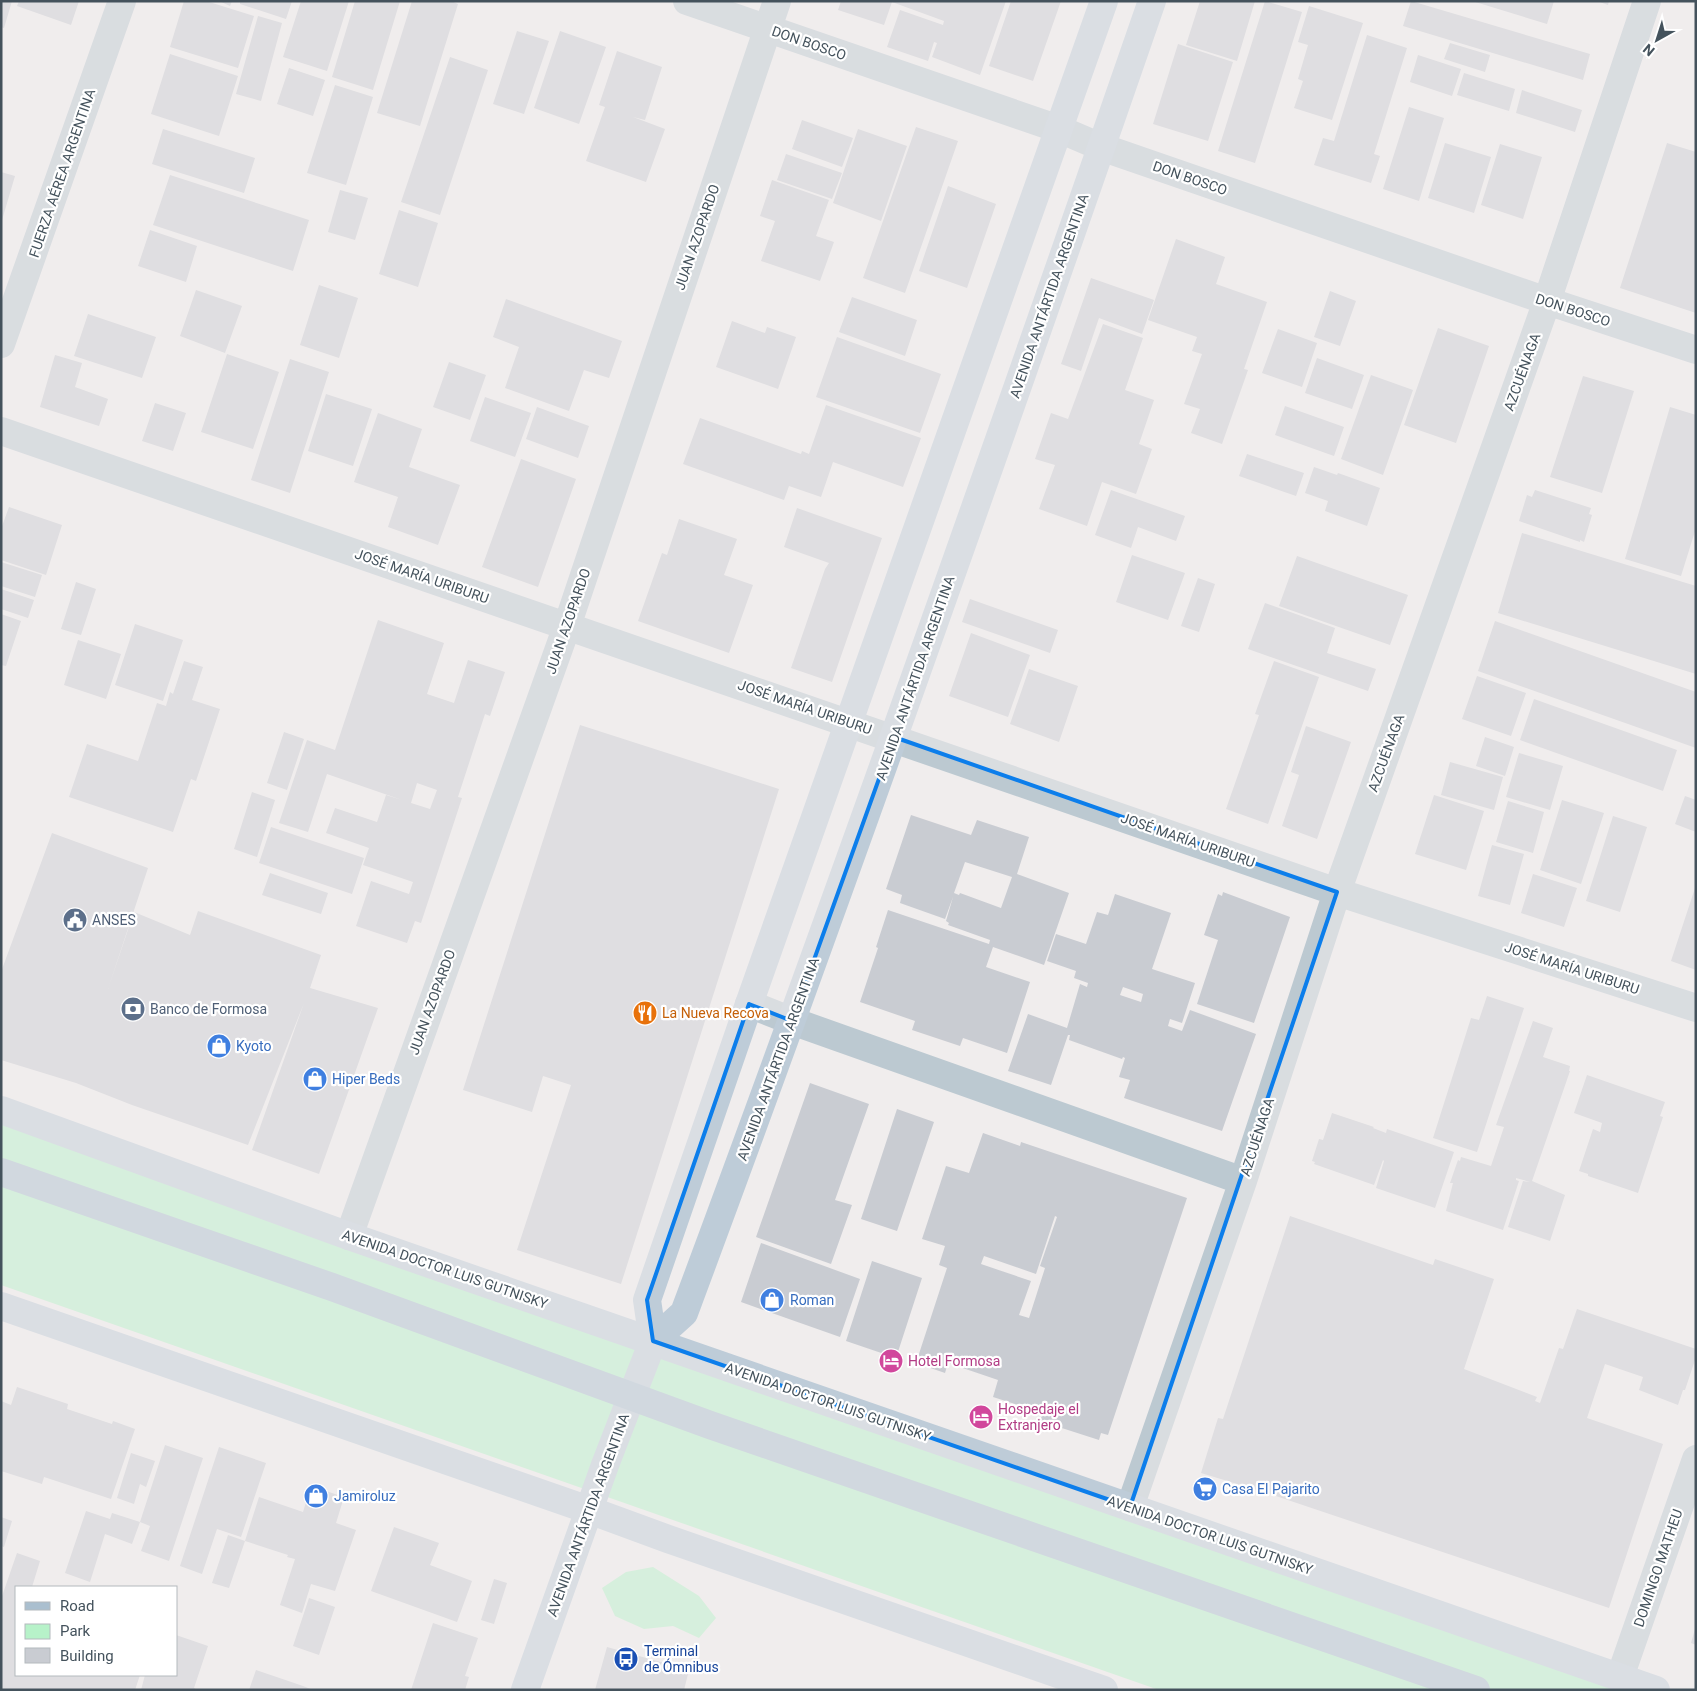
<svg xmlns="http://www.w3.org/2000/svg" width="1697" height="1691" font-family="Roboto,sans-serif">
<rect width="100%" height="100%" fill="#f0eded"/>
<!-- green -->
<path fill="#b7f2c9" d="M1 1124 1621 1690H1159L1 1285Z
M653 1567 699 1596 716 1618 699 1638 673 1626 644 1629 615 1616 602 1588 626 1572Z"/>
<!-- building -->
<path fill="#c9ccd2" fill-rule="evenodd" d="M1 1H12L4 28 1 27Z
M19 1H79L71 25 17 6Z
M184 1H206L254 16 238 68 170 47Z
M219 1H232L230 6Z
M240 1H292L286 19 240 4Z
M301 1H349L327 71 283 57Z
M355 1H400L373 90 332 77Z
M412 1H451L458 4 420 126 377 113Z
M841 1H1006L980 75 932 57 937 43 934 42 928 61 887 47 900 10 943 25 944 21 892 2 884 25 838 10Z
M1011 1H1061L1033 81 989 66Z
M1200 1H1255L1237 61 1186 45Z
M1265 1 1302 12 1255 163 1218 151Z
M1411 1 1590 54 1583 80 1403 26Z
M1472 1H1554L1547 24Z
M1597 1H1609L1608 5Z
M1309 6 1363 23 1332 120 1294 108 1303 81 1298 79 1308 45 1298 42Z
M258 16 282 23 261 101 236 94Z
M517 31 549 41 524 114 493 104Z
M560 31 606 47 579 124 534 108Z
M1367 35 1407 48 1374 154 1380 156 1371 183 1314 165 1323 138 1334 141Z
M1450 43 1490 55 1485 72 1444 59Z
M1178 44 1233 62 1208 141 1153 124Z
M617 51 662 67 645 120 633 117 665 129 646 182 586 161 605 107 599 105Z
M170 54 238 76 219 136 151 114Z
M1418 55 1461 69 1452 96 1410 82Z
M450 57 488 70 440 215 401 202Z
M289 68 325 80 313 116 277 104Z
M1464 73 1515 89 1509 111 1457 95Z
M335 85 373 97 346 185 307 173Z
M1522 90 1582 110 1575 132 1516 113Z
M1409 107 1444 118 1419 201 1383 189Z
M802 120 853 138 842 167 792 149Z
M916 127 958 141 905 293 863 278Z
M163 129 255 158 244 193 152 164Z
M858 129 907 146 881 221 833 203Z
M1445 143 1491 157 1474 213 1428 198Z
M1667 143 1696 152V313L1620 288Z
M1500 144 1542 157 1523 219 1481 205Z
M786 154 842 173 832 199 777 180Z
M1 172 15 176 2 220H1Z
M170 175 309 220 293 271 153 225Z
M772 180 829 200 816 236 834 242 820 281 761 261 775 221 760 216Z
M948 186 996 204 967 288 919 271Z
M340 190 368 198 355 240 328 232Z
M399 210 438 223 418 287 379 274Z
M150 230 197 246 186 282 138 266Z
M1176 239 1225 257 1216 284 1267 302 1244 369 1248 370 1222 444 1191 433 1200 409 1184 404 1202 354 1192 351 1197 337 1148 320Z
M1091 278 1154 300 1142 334 1099 318 1081 371 1061 364Z
M319 285 358 298 339 358 300 345Z
M196 290 242 306 225 353 180 336Z
M1330 291 1356 301 1340 346 1314 337Z
M852 297 917 320 905 356 839 332Z
M506 299 622 341 609 378 584 370 569 411 505 388 519 347 493 337Z
M88 314 156 337 142 378 74 356Z
M732 321 765 333 767 327 796 337 778 389 716 367Z
M1103 324 1143 338 1125 390 1154 400 1139 444 1152 449 1136 494 1102 482 1087 526 1039 509 1055 465 1035 459 1051 413 1068 419Z
M1438 328 1489 346 1456 443 1404 425Z
M1278 329 1317 343 1302 387 1262 373Z
M837 337 941 374 920 433 816 397Z
M227 354 279 372 253 449 201 432Z
M55 355 82 363 75 387 108 399 99 426 40 407Z
M1317 358 1364 375 1352 409 1305 393Z
M290 359 329 372 290 493 251 480Z
M449 362 486 375 470 420 433 407Z
M1371 375 1413 390 1383 475 1341 459Z
M1583 376 1634 391 1602 493 1550 477Z
M326 394 372 409 353 466 308 451Z
M485 397 531 413 515 457 470 441Z
M155 403 186 413 173 451 142 441Z
M826 405 921 438 903 487 833 462 821 497 789 486 784 500 683 464 700 418 801 454 802 451 809 454Z
M1285 406 1344 427 1334 456 1275 435Z
M537 407 589 426 578 458 526 439Z
M1670 407 1696 415V528L1681 576 1625 559Z
M378 413 422 429 409 467 460 485 438 545 388 527 398 497 354 482Z
M1247 454 1304 473 1296 496 1239 476Z
M521 459 576 479 538 587 482 567Z
M1314 467 1337 475 1338 473 1380 488 1367 526 1325 511 1328 501 1305 493Z
M1111 490 1185 516 1176 541 1138 527 1131 548 1095 535Z
M1535 490 1591 508 1589 514 1592 515 1584 542 1580 540V542L1519 521 1527 495 1532 497Z
M9 507 62 525 46 575 1 560V529Z
M797 508 882 538 832 682 791 668 825 569 829 563 784 547Z
M679 519 737 539 724 575 753 585 729 653 638 621 662 553 667 555Z
M1522 533 1696 586V674L1498 613Z
M1132 555 1185 573 1168 620 1116 602Z
M1297 556 1408 595 1390 645 1279 606Z
M1 562 42 575 35 597 1 586Z
M1198 578 1215 584 1199 632 1181 626Z
M76 582 96 589 81 635 61 629Z
M1 589 34 600 28 618 1 609Z
M970 599 1058 630 1050 653 962 622Z
M1265 603 1335 628 1327 653 1376 669 1368 691 1248 649Z
M1 614 21 621 6 666 1 665Z
M378 620 444 643 427 694 454 703 468 660 505 672 490 716 485 714 458 797 462 798 421 923 415 921 407 943 356 926 371 881 409 894 413 882 363 865 369 848 326 833 335 808 377 822 386 795 402 800 327 774 308 832 279 823 307 740 335 750ZM417 783 437 790 430 809 411 803Z
M1495 621 1696 692V748L1478 671Z
M135 624 183 640 163 701 115 685Z
M971 633 1030 655 1008 717 949 696Z
M78 640 121 654 106 699 64 685Z
M184 661 203 667 192 700 220 709 196 781 191 779 173 832 69 797 87 744 138 761 157 703 166 706 170 692 173 694Z
M1274 661 1319 677 1268 824 1226 809 1259 715 1255 714Z
M1029 669 1078 686 1059 742 1010 724Z
M1477 676 1526 693 1511 736 1462 719Z
M1534 699 1677 750 1663 791 1520 740Z
M580 725 779 789 621 1284 517 1250 571 1085 543 1076 532 1112 463 1090Z
M1306 726 1351 742 1317 839 1282 826 1299 775 1291 772Z
M284 732 304 739 287 790 267 783Z
M1485 737 1514 747 1505 776 1476 766Z
M1519 753 1563 766 1550 810 1506 797Z
M1450 762 1503 777 1494 810 1441 795Z
M252 792 275 800 257 857 234 849Z
M1434 795 1484 811 1466 870 1415 854Z
M1685 796 1696 800V832L1675 824Z
M1562 800 1604 813 1581 884 1540 870Z
M1508 801 1544 812 1533 853 1496 842Z
M911 815 971 835 977 820 1029 837 1017 874 1069 893 1044 965 993 947 986 967 1030 982 1007 1053 963 1038 960 1046 912 1030 915 1021 860 1002 878 948 876 947 888 910 989 944 990 940 948 925 949 923 946 921 953 897 945 919 900 903 902 895 886 889ZM965 862 1012 877 1001 908 960 893 959 895 954 893Z
M1613 816 1647 827 1620 912 1586 901Z
M271 827 364 858 352 894 259 863Z
M52 833 148 868 108 989 134 912 190 935 198 911 321 955 310 988 378 1008 319 1174 252 1150 304 1003 248 1145 132 1105 76 1083 1 1060V972Z
M1492 845 1524 854 1510 905 1478 896Z
M270 873 328 893 321 914 262 895Z
M1533 874 1577 888 1564 927 1521 913Z
M1695 888H1696V970L1671 961Z
M1223 892 1290 917 1254 1023 1197 1004 1218 940 1204 935 1218 894 1222 896Z
M1115 894 1171 913 1152 969 1195 983 1182 1023 1170 1019 1168 1026 1182 1031 1190 1010 1256 1034 1222 1131 1124 1098 1130 1080 1119 1077 1125 1058 1123 1057 1122 1059 1069 1040 1070 1035H1068L1051 1085 1008 1071 1028 1014 1067 1028 1080 984 1087 987 1088 983 1074 978 1076 971 1047 961 1056 934 1086 944 1097 912 1108 915ZM1123 987 1143 994 1141 1002 1120 995Z
M1487 996 1524 1008 1477 1152 1433 1138 1471 1018 1479 1020Z
M1533 1021 1553 1028 1543 1057 1570 1066 1569 1071H1570L1532 1181 1565 1195 1550 1241 1508 1227 1523 1181 1530 1182 1516 1178V1180L1519 1181 1503 1230 1446 1211 1453 1183H1450L1458 1160 1460 1161 1461 1157 1491 1166 1504 1127 1496 1125Z
M1587 1075 1665 1102 1660 1116 1663 1117 1638 1193 1588 1176V1174L1579 1171 1593 1129 1600 1132 1602 1123 1574 1113Z
M810 1083 869 1104 835 1200 852 1205 831 1264 756 1237Z
M897 1109 934 1122 897 1231 861 1219Z
M1332 1113 1374 1127 1373 1128 1386 1133 1387 1129 1454 1152 1435 1208 1376 1188 1384 1161 1383 1160 1374 1185 1314 1164 1315 1162 1312 1161 1319 1139 1323 1140Z
M983 1133 1020 1146 1021 1142 1187 1198 1108 1435 1101 1433 1099 1440 1040 1421 1043 1413 993 1397 998 1380 948 1363 945 1373 916 1363 947 1268 939 1265 945 1246 922 1239 946 1166 969 1173ZM1055 1216 1057 1217 1040 1266 1045 1268 1029 1318 1019 1315 1031 1281 981 1264 984 1256 1036 1274Z
M1290 1216 1433 1265 1435 1259 1494 1279 1464 1369 1537 1397 1535 1401 1540 1403 1559 1348 1563 1349 1577 1309 1696 1349V1357L1685 1390H1683L1678 1405 1639 1390 1643 1377 1605 1364 1587 1418 1663 1444 1609 1608 1267 1493 1201 1473 1218 1418 1223 1419Z
M761 1243 860 1279 840 1337 741 1302Z
M872 1261 922 1278 896 1358 846 1341Z
M17 1387 68 1404 67 1409 112 1424 113 1421 135 1429 111 1499 44 1477 42 1484 1 1471V1401L11 1405Z
M165 1445 203 1458 169 1561 141 1551 150 1526 140 1522 132 1544 105 1534 90 1582 65 1573 86 1511 110 1519 112 1513 140 1522Z
M219 1447 266 1463 241 1537 217 1529 202 1574 180 1566Z
M131 1453 155 1461 146 1487 140 1484 134 1504 117 1498Z
M311 1486 344 1497 336 1523 356 1530 335 1591 311 1584 302 1613 280 1605 295 1559 287 1557 288 1555 245 1541 259 1497 303 1512Z
M1 1517 12 1521 4 1547 1 1546Z
M394 1527 439 1543 430 1565 472 1581 457 1622 371 1591Z
M228 1535 245 1541 229 1588 212 1583Z
M17 1553 40 1561 32 1587H16V1675H140L135 1690H1V1599Z
M494 1579 507 1583 494 1624 481 1620Z
M309 1598 335 1607 319 1655 293 1646Z
M433 1623 478 1638 465 1676 469 1677 465 1690H411Z
M1695 1629H1696V1645L1691 1643Z
M176 1635 208 1646 194 1688 197 1690H141L145 1675H176Z
M607 1647 689 1670 684 1690H595Z
M256 1670 303 1686 313 1690H249Z"/>
<g fill="none" stroke-linecap="round" stroke-linejoin="round">
<!-- street -->
<path stroke="#bcc9d1" stroke-width="28" d="M687 1 1059 129 1101 147 1547 301 1696 350
M1 344 122 1
M1 431 1337 892 1696 1008
M749 1004 792 1021 1243 1181
M349 1236 567 626 777 1
M1130 1507 1243 1181 1337 892 1547 301 1647 1
M1620 1677 1696 1459"/>
<!-- secondary -->
<path stroke="#beccd8" stroke-width="28" d="M1 1110 349 1236 1656 1690
M1 1306 589 1510 668 1539 1104 1690
M653 1341 647 1300 749 1004 1104 1
M525 1690 605 1465 653 1341 684 1313C846 878 1000 440 1152 1"/>
<!-- primary -->
<path stroke="#aabfcf" stroke-width="28" d="M1 1172 332 1287 710 1425 1476 1690"/>
</g>
<!-- marked area -->
<path d="M0 0H1697V1691H0ZM894 737 1337 892 1130 1507 653 1341 647 1300 749 1004 792 1021Z" fill="#f0eded" fill-opacity=".55" fill-rule="evenodd"/>
<path fill="none" stroke="#0c7eeb" stroke-width="4" stroke-linejoin="round" d="M894 737 1337 892 1130 1507 653 1341 647 1300 749 1004 792 1021Z"/>
<!-- icons -->
<defs>
<symbol id="civic-disc" viewBox="-11 -11 22 22"><circle r="9.5" fill="#5c6f8a" stroke="#fff"/><path d="M-.6-6.5H3V-4.5H.6V-3L4-1V1h2V6H-6V1h2V-1L-.6-3ZM-1.2 2.5V6h2.4V2.5Z" fill="#fff"/></symbol>
<symbol id="bank-disc" viewBox="-11 -11 22 22"><circle r="9.5" fill="#5c6f8a" stroke="#fff"/><path d="M-6-4H6V4H-6ZM0-2.3a2.3 2.3 0 1 0 0 4.6a2.3 2.3 0 1 0 0-4.6Z" fill="#fff"/></symbol>
<symbol id="restaurant-disc" viewBox="-11 -11 22 22"><circle r="9.5" fill="#e8710a" stroke="#fff"/><path d="M-5-6h1v4h1v-4h1v4h1v-4h1v5L-1.5 .5V6h-2V.5L-5-1ZM5-6V6H3V1.5H1.5Q1.5-4 5-6Z" fill="#fff"/></symbol>
<symbol id="shop-disc" viewBox="-11 -11 22 22"><circle r="9.5" fill="#3f7fe0" stroke="#fff"/><path d="M-5-2.5h2.3a2.7 3.5 0 0 1 5.4 0H5L5.5 6h-11ZM-1.5-2.5h3a1.5 2.3 0 0 0-3 0Z" fill="#fff"/></symbol>
<symbol id="hotel-disc" viewBox="-11 -11 22 22"><circle r="9.5" fill="#d1479c" stroke="#fff"/><path d="M-6-4.5h1.5V1H6V5H4.5V3h-9V5H-6ZM-4 0a1.8 1.8 0 1 1 3.6 0ZM.5 0V-2.5h3Q6-2.5 6 0Z" fill="#fff"/></symbol>
<symbol id="supermarket-disc" viewBox="-11 -11 22 22"><circle r="9.5" fill="#3f7fe0" stroke="#fff"/><path d="M-6-5.5h2.5l.6 2H6L4.5 2H-2.5L-4.4-4H-6ZM-1.5 3.2a1.3 1.3 0 1 0 .1 0ZM3 3.2a1.3 1.3 0 1 0 .1 0Z" fill="#fff"/></symbol>
<symbol id="bus-disc" viewBox="-11 -11 22 22"><circle r="9.5" fill="#1a4fb4" stroke="#fff"/><path d="M-5-6H5V4H4V6H2V4H-2V6H-4V4H-5ZM-3.5-4V0h7V-4ZM-3.5 1.2v1.5H-2V1.2ZM2 1.2v1.5H3.5V1.2Z" fill="#fff"/></symbol>
</defs>
<g fill-rule="evenodd">
<use href="#civic-disc" x="61" y="906" width="28" height="28"/>
<use href="#bank-disc" x="119" y="995" width="28" height="28"/>
<use href="#restaurant-disc" x="631" y="999" width="28" height="28"/>
<use href="#shop-disc" x="205" y="1032" width="28" height="28"/>
<use href="#shop-disc" x="301" y="1065" width="28" height="28"/>
<use href="#shop-disc" x="758" y="1286" width="28" height="28"/>
<use href="#hotel-disc" x="877" y="1347" width="28" height="28"/>
<use href="#hotel-disc" x="967" y="1403" width="28" height="28"/>
<use href="#supermarket-disc" x="1191" y="1475" width="28" height="28"/>
<use href="#shop-disc" x="302" y="1482" width="28" height="28"/>
<use href="#bus-disc" x="612" y="1645" width="28" height="28"/>
</g>
<g text-anchor="middle" dominant-baseline="central" stroke-width="4.5" stroke-linejoin="round" paint-order="stroke">
<!-- street labels -->
<g font-size="14" fill="#44525c" stroke="#fff">
<text transform="translate(809 43) rotate(19)">DON BOSCO</text>
<text transform="translate(62 173) rotate(-71)">FUERZA AÉREA ARGENTINA</text>
<text transform="translate(1190 178) rotate(19)">DON BOSCO</text>
<text transform="translate(697 237) rotate(-71)">JUAN AZOPARDO</text>
<text transform="translate(1049 296) rotate(-71)">AVENIDA ANTÁRTIDA ARGENTINA</text>
<text transform="translate(1573 310) rotate(18)">DON BOSCO</text>
<text transform="translate(1522 372) rotate(-70)">AZCUÉNAGA</text>
<text transform="translate(422 576) rotate(19)">JOSÉ MARÍA URIBURU</text>
<text transform="translate(568 621) rotate(-71)">JUAN AZOPARDO</text>
<text transform="translate(915 678) rotate(-71)">AVENIDA ANTÁRTIDA ARGENTINA</text>
<text transform="translate(805 707) rotate(19)">JOSÉ MARÍA URIBURU</text>
<text transform="translate(1386 753) rotate(-70)">AZCUÉNAGA</text>
<text transform="translate(1188 840) rotate(19)">JOSÉ MARÍA URIBURU</text>
<text transform="translate(1572 968) rotate(18)">JOSÉ MARÍA URIBURU</text>
<text transform="translate(432 1002) rotate(-70)">JUAN AZOPARDO</text>
<text transform="translate(778 1059) rotate(-70)">AVENIDA ANTÁRTIDA ARGENTINA</text>
<text transform="translate(1257 1137) rotate(-72)">AZCUÉNAGA</text>
<text transform="translate(445 1269) rotate(19)">AVENIDA DOCTOR LUIS GUTNISKY</text>
<text transform="translate(828 1402) rotate(19)">AVENIDA DOCTOR LUIS GUTNISKY</text>
<text transform="translate(588 1515) rotate(-70)">AVENIDA ANTÁRTIDA ARGENTINA</text>
<text transform="translate(1210 1535) rotate(19)">AVENIDA DOCTOR LUIS GUTNISKY</text>
<text transform="translate(1658 1568) rotate(-71)">DOMINGO MATHEU</text>
</g>
<!-- service labels -->
<g font-size="14" fill="#4e5e75" stroke="#fff" text-anchor="start">
<text x="92" y="920">ANSES</text>
<text x="150" y="1009">Banco de Formosa</text>
</g>
<!-- food labels -->
<g font-size="14" fill="#c56008" stroke="#fff" text-anchor="start">
<text x="662" y="1013">La Nueva Recova</text>
</g>
<!-- shop labels -->
<g font-size="14" fill="#366cbe" stroke="#fff" text-anchor="start">
<text x="236" y="1046">Kyoto</text>
<text x="332" y="1079">Hiper Beds</text>
<text x="790" y="1300">Roman</text>
<text x="1222" y="1489">Casa El Pajarito</text>
<text x="334" y="1496">Jamiroluz</text>
</g>
<!-- hotel labels -->
<g font-size="14" fill="#b23c85" stroke="#fff" text-anchor="start">
<text x="908" y="1361">Hotel Formosa</text>
<text x="998" y="1409">Hospedaje el<tspan x="998" dy="16">Extranjero</tspan></text>
</g>
<!-- transit labels -->
<g font-size="14" fill="#164399" stroke="#fff" text-anchor="start">
<text x="644" y="1651">Terminal<tspan x="644" dy="16">de Ómnibus</tspan></text>
</g>
</g>
<!-- border -->
<rect width="1697" height="1691" fill="none" stroke="#44525c" stroke-width="5"/>
<!-- legend -->
<rect x="15" y="1586" width="162" height="90" fill="#ffffff" stroke="#b4babe"/>
<rect x="25" y="1602" width="25" height="8" fill="#aabfcf" stroke="#b4babe"/>
<text x="60" y="1611" font-size="15" fill="#44525c">Road</text>
<rect x="25" y="1624" width="25" height="15" fill="#b7f2c9" stroke="#b4babe"/>
<text x="60" y="1636" font-size="15" fill="#44525c">Park</text>
<rect x="25" y="1648" width="25" height="15" fill="#c9ccd2" stroke="#b4babe"/>
<text x="60" y="1661" font-size="15" fill="#44525c">Building</text>
<!-- north arrow -->
<g transform="translate(1657 40) rotate(219)" stroke="#ffffff" stroke-width="4" paint-order="stroke">
<path d="M0-4L9 19L0 12L-9 19Z" fill="#44525c"/>
<text y="-8" font-size="14" font-weight="bold" text-anchor="middle" fill="#44525c">N</text>
</g>
</svg>
